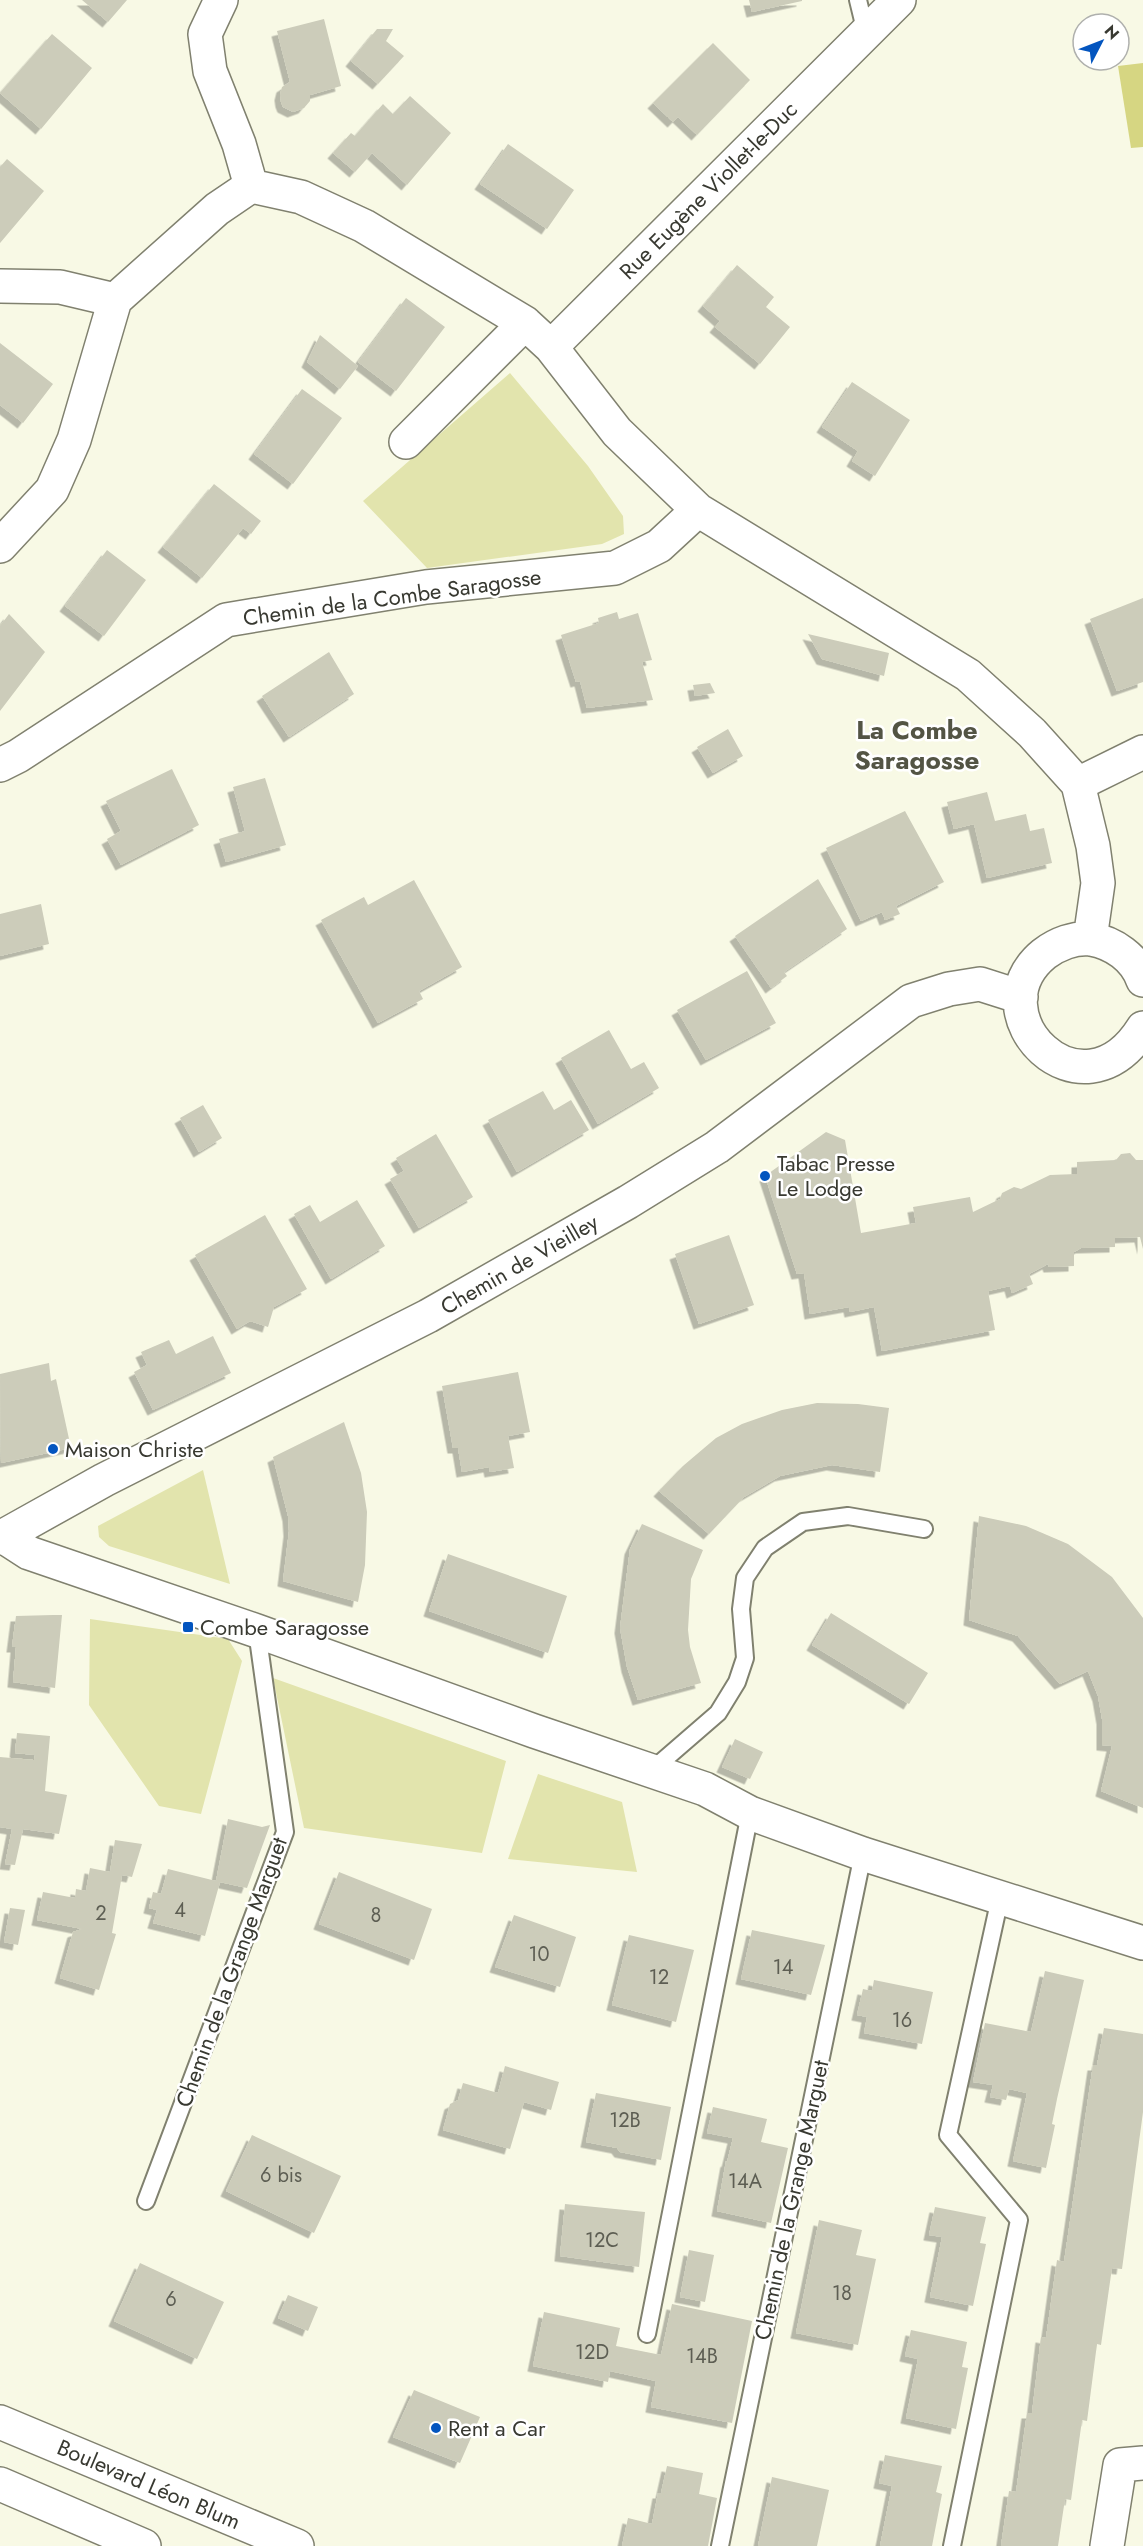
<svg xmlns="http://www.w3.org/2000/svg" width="1143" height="2546" font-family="Jost,sans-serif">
<defs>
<filter id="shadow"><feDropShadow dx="-5.5" dy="5.5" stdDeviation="0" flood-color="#0004"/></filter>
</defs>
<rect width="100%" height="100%" fill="#f8f9e5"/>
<!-- green -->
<path fill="#e2e4ad" d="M510 373 588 466 623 516 624 534 602 544 427 568 363 501Z
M203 1470 230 1584 109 1546 99 1537 98 1526Z
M90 1619 228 1639 242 1661 201 1814 159 1806 89 1705Z
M273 1678 506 1761 482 1853 304 1828Z
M538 1774 622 1802 637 1872 508 1859Z"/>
<!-- water -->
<path fill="#d6d682" d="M1143 63V147L1131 148 1118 66Z"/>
<!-- building -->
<path fill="#ccccba" filter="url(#shadow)" d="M82 0H127L108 22Z
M749 0H802V1L752 12Z
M324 19 341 86 310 95V101L304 108 293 112 283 107 281 102 280 95 282 87 290 82 277 31Z
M377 29H393L386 41 404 56 378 84 351 61Z
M52 34 92 68 41 129 0 93Z
M713 43 750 80 697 135 678 117 673 122 653 103Z
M410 96 451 133 407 185 372 153 355 172 333 153 351 133 355 136 383 104 393 114Z
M508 144 574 190 547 229 480 184Z
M7 159 44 191 0 243V167Z
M737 265 774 297 766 307 790 327 760 364 715 327 720 321 703 306Z
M406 298 445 327 396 391 358 362Z
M320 335 358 366 340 389 307 362Z
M0 343 53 384 23 423 0 405Z
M852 382 910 420 875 476 852 461 858 451 822 427Z
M302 389 342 418 293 484 254 454Z
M214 484 261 521 251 534 243 528 202 578 163 547Z
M107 550 146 580 104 636 65 606Z
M1143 598V682L1117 691 1090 619Z
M617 612 619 619 638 613 652 660 642 662 653 700 587 708 580 681 576 682 561 635 599 623 598 618Z
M9 614 45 652 0 711V626Z
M808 634 889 653 884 676 822 659Z
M329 652 354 694 289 737 262 696Z
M710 683 715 693 695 696 693 685Z
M728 729 743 756 713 773 697 747Z
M172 769 199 825 121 865 107 839 121 831 106 801Z
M265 778 286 845 226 862 219 839 245 831 233 787Z
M987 792 995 821 1026 814 1030 831 1044 828 1052 863 987 878 974 824 954 829 947 802Z
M905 811 944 882 896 906 900 914 885 920 882 912 861 921 826 848Z
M818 879 847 929 784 972 787 976 771 988 735 936Z
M414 880 462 967 419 991 423 999 378 1023 321 920 364 897 368 905Z
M41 904 49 944 0 956V914Z
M747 971 776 1023 706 1060 677 1010Z
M609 1030 631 1069 644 1062 659 1088 598 1124 561 1058Z
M543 1091 554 1110 571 1100 589 1130 517 1172 488 1120Z
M203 1105 222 1138 199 1152 180 1118Z
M826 1132 845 1140 861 1233 916 1223 913 1207 970 1197 973 1212 1000 1199 1002 1193 1014 1187 1021 1189 1050 1175 1077 1174V1162L1116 1160 1121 1154 1130 1153 1136 1160H1143V1249L1140 1237 1115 1238V1247L1081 1248 1074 1252V1266L1049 1267 1048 1264 1029 1274 1033 1284 1012 1293 1010 1286 988 1291 995 1330 882 1351 874 1307 850 1312 849 1307 810 1314 804 1273 797 1274 765 1176Z
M436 1134 473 1197 419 1228 390 1179 404 1171 396 1158Z
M357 1200 385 1246 331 1279 294 1214 310 1205 320 1222Z
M265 1215 307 1289 274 1307 268 1327 250 1321 237 1329 195 1255Z
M729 1235 754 1305 699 1324 675 1254Z
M213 1336 231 1373 153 1410 134 1372 147 1365 141 1352 169 1340 176 1354Z
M49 1363 51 1381 56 1379 71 1448 1 1463 0 1374Z
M518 1372 530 1432 508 1436 514 1468 490 1472 489 1467 462 1472 458 1448H453L442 1386Z
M817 1403 858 1404 889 1408 880 1472 832 1465 780 1476 744 1497 709 1534 659 1491 683 1466 716 1438 742 1424 782 1410Z
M344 1422 361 1473 367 1512 365 1565 358 1602 283 1581 289 1531 288 1516 273 1457Z
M979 1516 1026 1526 1068 1544 1112 1577 1143 1618V1808L1101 1791 1112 1746 1102 1745V1719L1098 1696 1088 1671 1060 1684 1018 1636 969 1620Z
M642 1524 703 1550 691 1579 688 1630 690 1647 701 1683 638 1700 627 1667 620 1628 630 1549Z
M448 1554 567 1596 548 1653 429 1611Z
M831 1613 928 1673 909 1704 812 1645Z
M53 1615H62L55 1688 13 1682 16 1647H12L16 1616Z
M17 1733 50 1736 45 1791 67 1795 59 1834 23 1829 15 1865 5 1864 12 1829 0 1827V1757L34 1760 35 1755 15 1753Z
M735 1739 763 1752 750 1779 722 1767Z
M228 1819 262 1827 270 1825 247 1888 220 1882 205 1936 153 1923 157 1910 149 1908 153 1892 161 1894 168 1869 216 1881Z
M115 1840 142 1844 132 1877 122 1875 112 1933 116 1934 99 1990 60 1978 73 1932 82 1929 37 1920 43 1892 75 1898 76 1889 86 1891 90 1868 110 1872Z
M339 1872 432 1909 414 1960 319 1924Z
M10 1908 25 1910 18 1945 4 1942Z
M514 1915 576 1937 560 1987 495 1967Z
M752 1930 825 1945 811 1995 741 1979Z
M629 1935 694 1950 676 2022 612 2005Z
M1045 1971 1084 1980 1057 2099 1052 2124 1055 2125 1046 2168 1013 2161 1027 2093 1009 2089 1006 2100 990 2097 993 2085 973 2082 985 2023 1031 2032Z
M874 1980 933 1992 922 2044 864 2033 867 2017 857 2015 863 1989 872 1991Z
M1104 2028 1143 2034V2112L1122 2269 1112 2268 1101 2345 1097 2344 1087 2421 1082 2420 1071 2500 1065 2499 1058 2546H1001L1009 2491 1016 2492 1027 2413H1032L1041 2337 1046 2338 1057 2260 1064 2262 1093 2065H1097Z
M505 2066 559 2082 551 2110 524 2102 510 2149 443 2130 450 2104 458 2100 463 2083 498 2093Z
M596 2093 671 2107 661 2160 620 2152 617 2148 586 2142Z
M713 2107 767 2119 761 2142 788 2148 771 2223 717 2211 726 2161 727 2162 733 2138 707 2133Z
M252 2135 341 2176 314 2233 226 2191Z
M565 2204 645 2212 639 2267 560 2256Z
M935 2207 986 2217 980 2243 986 2244 973 2306 930 2297 942 2237 929 2235Z
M819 2220 862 2230 856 2255 876 2259 858 2345 796 2333Z
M689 2250 714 2255 705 2302 680 2297Z
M140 2263 224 2302 197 2359 114 2321Z
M288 2295 318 2307 308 2331 278 2318Z
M672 2304 752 2321 732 2423 651 2407 656 2381 610 2371 608 2382 533 2366 544 2312 620 2328 616 2346 661 2355Z
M911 2330 967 2342 962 2367 968 2368 956 2429 906 2418 918 2359 905 2356Z
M414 2390 480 2417 460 2463 393 2437Z
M885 2455 942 2466 936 2492 942 2494 932 2546H880L892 2486 879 2483Z
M667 2466 703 2473 699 2494 717 2498 708 2546H622L628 2518 652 2524 658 2493H661Z
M772 2477 829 2490 817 2546H758Z"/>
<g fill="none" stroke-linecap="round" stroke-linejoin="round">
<defs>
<path id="service" d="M858 0 866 33
M651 1771 718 1713 737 1682 745 1658 741 1609 745 1578 765 1548 803 1522 848 1516 924 1529
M146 2201 285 1832 257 1631
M647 2334 750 1813
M720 2546 863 1854
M952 2546 1019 2220 948 2135 1000 1898"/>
<path id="minor" d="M221 0 205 34 210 71 239 144 251 186 301 197 364 226 525 323 551 347 617 432 698 510 968 675 1032 733 1078 784 1093 846 1098 883 1090 939
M0 286 60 287 115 300
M551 347 899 0
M406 442 525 323
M0 546 52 490 74 440 115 300 217 209 251 186
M0 765 18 756 226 620 426 587 615 568 659 546 698 510
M1078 784 1143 752
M1143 980C1135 958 1114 943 1091 939 1075 937 1057 944 1044 954 972 1013 1081 1126 1143 1028
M4 1537 29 1553 257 1631 534 1731 705 1789 750 1813 863 1854 1143 1943
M0 1538 104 1480 428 1316 628 1202 717 1147 911 1001 949 989 980 984 1021 997
M1107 2546 1120 2465 1143 2463"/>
<path id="primary" d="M0 2422 297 2546
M0 2484 144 2546"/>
</defs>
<!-- service casing -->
<use href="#service" stroke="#80816f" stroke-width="20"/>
<!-- minor casing -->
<use href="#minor" stroke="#80816f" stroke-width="36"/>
<!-- primary casing -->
<use href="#primary" stroke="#80816f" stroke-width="36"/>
<!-- service -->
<use href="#service" stroke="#fff" stroke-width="16"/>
<!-- minor -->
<use href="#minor" stroke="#fff" stroke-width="33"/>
<!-- primary -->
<use href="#primary" stroke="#fff" stroke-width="33"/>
</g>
<!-- markers -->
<g fill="#0355bf" stroke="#fff" stroke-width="2">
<circle cx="765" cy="1176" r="6"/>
<circle cx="53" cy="1449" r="6"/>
<rect x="182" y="1621" width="12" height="12" rx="3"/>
<circle cx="436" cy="2428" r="6"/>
</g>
<g text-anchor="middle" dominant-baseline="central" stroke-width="5" stroke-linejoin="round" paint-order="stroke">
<!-- number labels -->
<g font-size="20" fill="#5d5e53">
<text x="180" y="1910">4</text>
<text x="101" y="1913">2</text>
<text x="376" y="1915">8</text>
<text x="539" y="1954">10</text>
<text x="783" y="1967">14</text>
<text x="659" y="1977">12</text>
<text x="902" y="2020">16</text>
<text x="625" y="2120">12B</text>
<text x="281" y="2175">6 bis</text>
<text x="745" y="2181">14A</text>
<text x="602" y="2240">12C</text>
<text x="842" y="2293">18</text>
<text x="171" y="2299">6</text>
<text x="592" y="2352">12D</text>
<text x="702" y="2356">14B</text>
</g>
<!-- street labels -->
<g font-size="22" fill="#383931" stroke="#fff">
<text transform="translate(708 190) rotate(-45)">Rue Eugène Viollet-le-Duc</text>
<text transform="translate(392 597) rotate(-8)">Chemin de la Combe Saragosse</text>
<text transform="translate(519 1264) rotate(-30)">Chemin de Vieilley</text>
<text transform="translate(231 1972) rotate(-70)">Chemin de la Grange Marguet</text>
<text transform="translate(791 2200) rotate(-78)">Chemin de la Grange Marguet</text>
<text transform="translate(149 2484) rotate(23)">Boulevard Léon Blum</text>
</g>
<!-- poi labels -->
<g font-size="22" fill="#383931" stroke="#fff" text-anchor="start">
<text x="777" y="1163">Tabac Presse<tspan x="777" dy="25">Le Lodge</tspan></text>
<text x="65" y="1449">Maison Christe</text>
<text x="200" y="1627">Combe Saragosse</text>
<text x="448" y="2428">Rent a Car</text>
</g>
<!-- quarter labels -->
<g font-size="26" font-weight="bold" fill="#535444" stroke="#fff">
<text x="917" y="730">La Combe<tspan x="917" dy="30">Saragosse</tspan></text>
</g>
</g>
<!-- north arrow -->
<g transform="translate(1101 42) rotate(48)"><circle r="28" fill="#ffffff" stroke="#afb0ad" stroke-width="1.5"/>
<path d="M0-4.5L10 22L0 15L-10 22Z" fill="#0355bf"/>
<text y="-9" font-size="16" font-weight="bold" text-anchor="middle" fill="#383931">N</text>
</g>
</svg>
